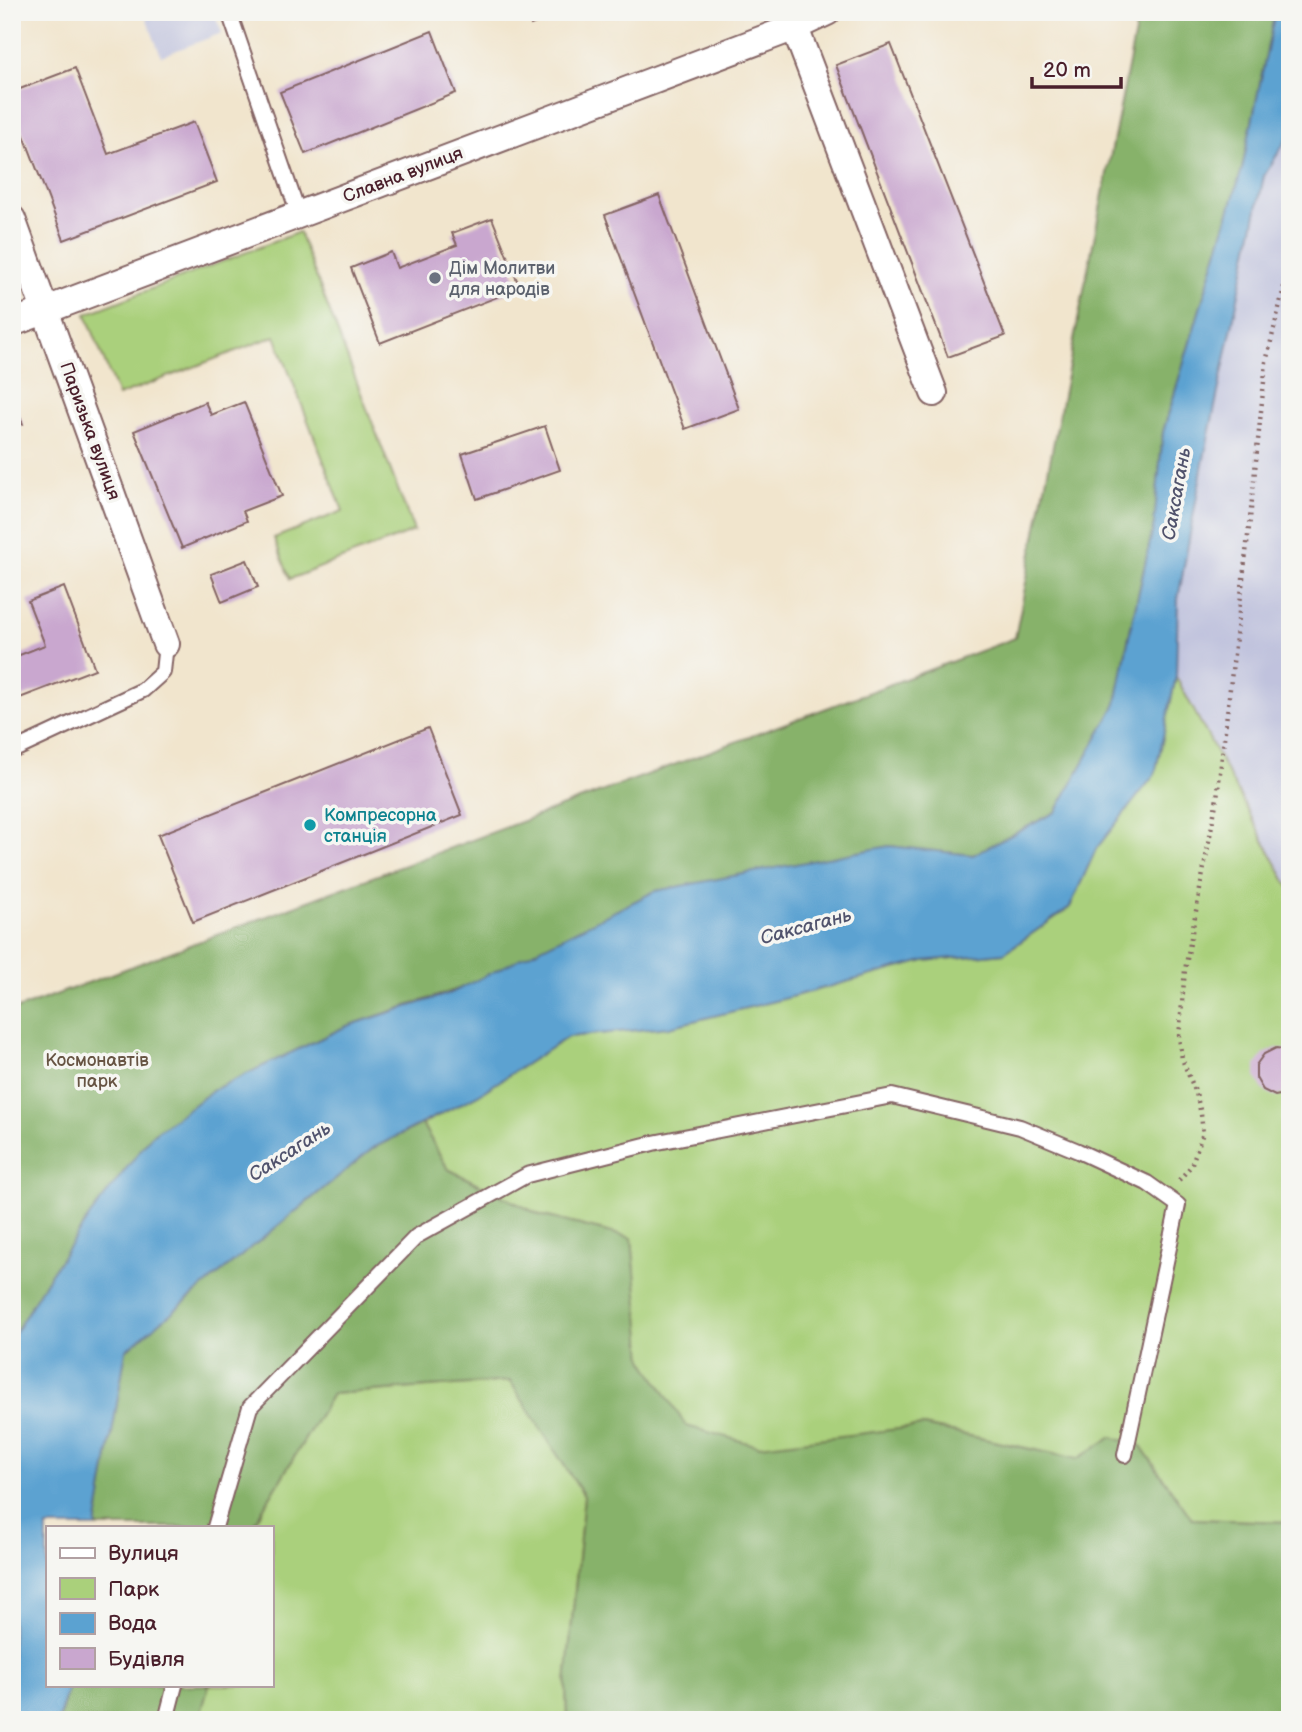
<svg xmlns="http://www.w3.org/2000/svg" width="1302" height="1732" font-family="'Balsamiq Sans',sans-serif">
<rect width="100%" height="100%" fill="#f6f6f2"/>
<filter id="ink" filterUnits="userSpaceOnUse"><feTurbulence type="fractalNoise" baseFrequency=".0143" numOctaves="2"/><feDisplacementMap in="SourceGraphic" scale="14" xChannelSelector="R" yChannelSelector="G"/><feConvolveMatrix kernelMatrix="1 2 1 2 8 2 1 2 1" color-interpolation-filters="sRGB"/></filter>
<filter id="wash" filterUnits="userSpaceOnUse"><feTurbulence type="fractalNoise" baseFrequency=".00686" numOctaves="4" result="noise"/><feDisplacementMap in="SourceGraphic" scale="28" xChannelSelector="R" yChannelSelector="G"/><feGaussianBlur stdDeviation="1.57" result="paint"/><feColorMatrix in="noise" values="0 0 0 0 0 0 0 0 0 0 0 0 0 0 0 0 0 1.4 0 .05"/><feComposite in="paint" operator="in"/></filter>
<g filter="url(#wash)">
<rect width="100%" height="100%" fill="#f1e5cd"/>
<!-- industrial -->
<path fill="#c0c2dd" d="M144 12H214L222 33 161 56Z
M1290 134V889L1176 677 1178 599 1203 463 1264 176Z"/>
<!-- green -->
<path fill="#aad07b" stroke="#7a7853" stroke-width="2" d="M299 232 414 531 290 579 274 538 343 511 275 336 118 396 86 314Z
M1176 677 1290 889V1522L1191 1519 1141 1446 1077 1459 924 1426 759 1447 685 1426 642 1359 632 1238 540 1215 448 1169 422 1124 478 1095 568 1037 669 1027 787 998 924 961 1004 953 1070 907 1096 849 1155 774Z
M511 1381 584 1496 566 1684 567 1720H199L209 1685H271V1527H252L332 1394Z"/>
<!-- forest -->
<path fill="#87b26b" stroke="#68684b" stroke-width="2" d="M1139 12H1275L1242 169 1163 432 1154 524 1129 636 1116 704 1056 812 973 855 889 846 347 1026 215 1089 152 1135 89 1217 48 1278 12 1338V1011L1015 638Z
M422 1124 448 1169 540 1215 632 1238 643 1359 686 1426 759 1446 923 1426 1077 1459 1112 1437 1141 1446 1192 1519 1290 1522V1720H567L566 1684 584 1496 510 1381 332 1394 252 1527H96L126 1350 373 1148Z
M69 1685H209L199 1720H59Z"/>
<!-- water -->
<path fill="#5ba2d1" stroke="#52607e" stroke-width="2" d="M1275 12H1290V134L1264 176 1203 463 1178 599 1176 677 1155 774 1096 849 1070 907 1004 953 924 961 787 998 669 1027 568 1037 478 1095 373 1148 126 1350 96 1527H47V1685H69L58 1720H12V1338L48 1278 89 1217 152 1135 215 1089 347 1026 451 993 655 891 889 846 973 855 1056 812 1116 704 1129 636 1154 524 1163 432 1242 169Z"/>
<g id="blocks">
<!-- building -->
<path fill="#c9a7cf" d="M526 12H563L531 25Z
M432 31 456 93 305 154 280 92Z
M891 44 1005 336 948 357 836 65Z
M75 68 108 154 194 122 217 182 64 240 12 104V92Z
M659 195 739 409 685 429 605 215Z
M492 218 520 288 380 343 351 268 391 252 397 268 457 245 452 233Z
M12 397 23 424 12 429Z
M205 402 211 415 244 402 282 496 243 511 247 521 182 548 134 431Z
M545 426 560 470 477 499 462 454Z
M247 560 258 587 222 602 211 574Z
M64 587 95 669 12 701V658L45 645 28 601Z
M428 728 462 815 193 922 158 835Z
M1276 1048 1290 1050V1093L1275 1096 1263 1090 1256 1078V1065L1264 1054Z"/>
</g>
</g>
<g filter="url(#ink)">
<use href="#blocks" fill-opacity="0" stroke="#846464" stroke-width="2"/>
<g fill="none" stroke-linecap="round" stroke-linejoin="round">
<defs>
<path id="service" d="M229 12 299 215
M12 751 143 690 163 672 166 644
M215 1527 250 1407 417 1236 527 1175 653 1143 892 1096 1020 1127 1078 1151 1147 1183 1178 1205 1125 1455
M166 1720 175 1685"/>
<path id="minor" d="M789 12 934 393
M12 219 166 644
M12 323 795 27 827 12"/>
</defs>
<!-- service casing -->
<use href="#service" stroke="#846464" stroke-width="18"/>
<!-- minor casing -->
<use href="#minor" stroke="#846464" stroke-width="30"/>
<!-- path -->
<path stroke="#846464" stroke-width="4.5" stroke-dasharray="2 5" stroke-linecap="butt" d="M1179 1180 1191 1166 1203 1133 1201 1114 1196 1093 1182 1059 1179 1037 1185 970 1217 798 1250 519 1266 362 1290 262"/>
<!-- service -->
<use href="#service" stroke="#fff" stroke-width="14"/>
<!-- minor -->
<use href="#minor" stroke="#fff" stroke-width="26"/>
</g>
</g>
<!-- markers -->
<circle fill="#6b7280" stroke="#f6f6f2" stroke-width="2.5" cx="435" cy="278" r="7"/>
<circle fill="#0f9aa8" stroke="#f6f6f2" stroke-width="2.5" cx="310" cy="825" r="7"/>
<g text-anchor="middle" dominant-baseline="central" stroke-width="7" stroke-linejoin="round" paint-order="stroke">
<!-- street labels -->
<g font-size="18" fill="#4a1f2b" stroke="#f6f6f2">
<text transform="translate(403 175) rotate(-21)">Славна вулиця</text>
<text transform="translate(90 431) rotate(70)">Паризька вулиця</text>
</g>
<!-- worship labels -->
<g font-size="18" fill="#5b616d" stroke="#f6f6f2" text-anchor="start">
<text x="449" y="268">Дім Молитви<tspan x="449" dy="21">для народів</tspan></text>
</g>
<!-- culture labels -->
<g font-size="18" fill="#0d838f" stroke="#f6f6f2" text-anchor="start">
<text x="324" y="815">Компресорна<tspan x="324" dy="21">станція</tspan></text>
</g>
<!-- park labels -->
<g font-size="18" fill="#675443" stroke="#f6f6f2">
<text x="97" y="1060">Космонавтів<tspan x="97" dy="21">парк</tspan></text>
</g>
<!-- water labels -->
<g font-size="19" font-style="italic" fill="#51536d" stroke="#f6f6f2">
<text transform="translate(1177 494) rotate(-80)">Саксагань</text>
<text transform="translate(806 927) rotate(-15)">Саксагань</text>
<text transform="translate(290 1152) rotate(-33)">Саксагань</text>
</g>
</g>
<!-- margin -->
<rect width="1302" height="1732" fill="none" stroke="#f6f6f2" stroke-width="42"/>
<!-- legend -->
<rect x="46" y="1526" width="228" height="161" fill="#f6f6f2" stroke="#b1a0a2" stroke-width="2"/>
<rect x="60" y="1548" width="35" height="10" fill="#ffffff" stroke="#b1a0a2" stroke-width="2"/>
<text x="108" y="1560" font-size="21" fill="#4a1f2b">Вулиця</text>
<rect x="60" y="1578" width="35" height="21" fill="#aad07b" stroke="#b1a0a2" stroke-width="2"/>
<text x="108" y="1596" font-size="21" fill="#4a1f2b">Парк</text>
<rect x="60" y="1613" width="35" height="21" fill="#5ba2d1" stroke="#b1a0a2" stroke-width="2"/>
<text x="108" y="1630" font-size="21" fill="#4a1f2b">Вода</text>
<rect x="60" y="1648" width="35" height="21" fill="#c9a7cf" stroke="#b1a0a2" stroke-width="2"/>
<text x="108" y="1666" font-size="21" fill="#4a1f2b">Будівля</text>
<!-- scale -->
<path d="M1032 77v10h89v-10" fill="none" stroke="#4a1f2b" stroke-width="3.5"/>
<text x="1043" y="77" font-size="21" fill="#4a1f2b" stroke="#f6f6f2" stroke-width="5" paint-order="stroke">20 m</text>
</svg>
